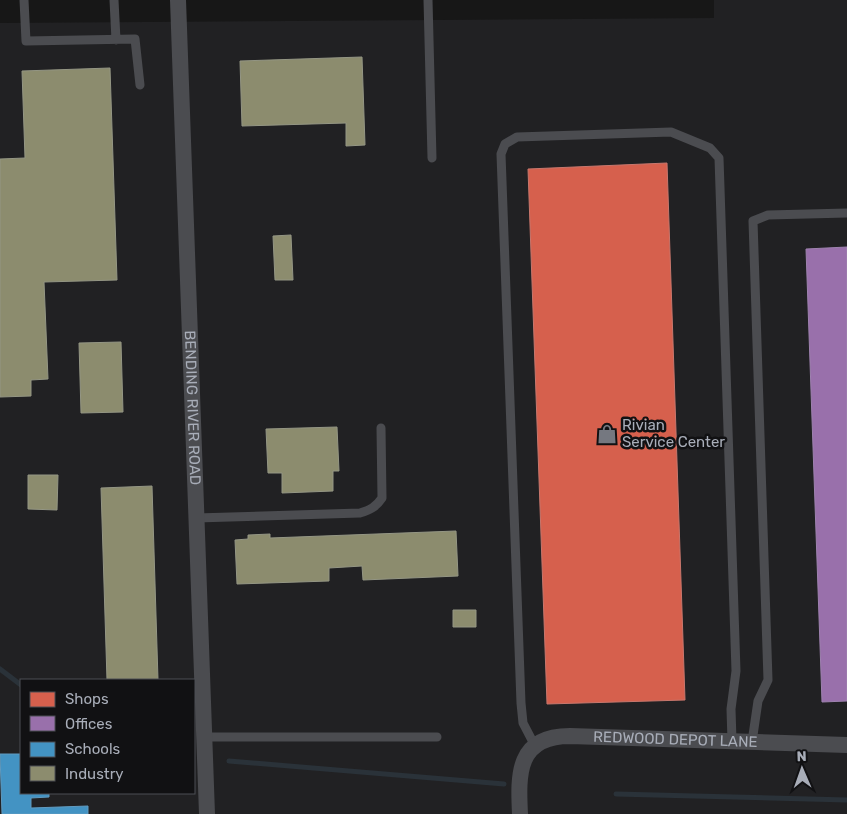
<svg xmlns="http://www.w3.org/2000/svg" width="847" height="814" font-family="Rubik,sans-serif">
<rect width="100%" height="100%" fill="#171717"/>
<!-- built -->
<path fill="#212123" fill-rule="evenodd" d="M714 0H847V814H0V23L714 18ZM21 680H194V793H21Z"/>
<!-- shops -->
<path fill="#d6604d" stroke="#c8776d" d="M667 163 685 700 547 704 528 169Z"/>
<!-- offices -->
<path fill="#9970ab" stroke="#9e82af" d="M847 247V701L822 702 806 249Z"/>
<!-- schools -->
<path fill="#4393c3" stroke="#619bc0" d="M0 754H21V793H49V797L31 798V808L88 806V814H2Z"/>
<!-- industry -->
<path fill="#8c8c6e" stroke="#949684" d="M362 57 365 145 346 146V123L242 126 240 61Z
M110 68 117 280 44 282 48 379 31 380V396L0 397V159L25 158 22 71Z
M291 235 293 280H275L273 236Z
M121 342 123 412 81 413 79 343Z
M337 427 339 471H333V491L282 493V473H268L266 429Z
M28 475H58L57 510 28 509Z
M152 486 158 680H107L101 488Z
M456 531 458 576 363 580 362 566 329 568V581L237 584 235 540 248 539V535L270 534V538Z
M453 610H476V627H453Z"/>
<g fill="none" stroke-linecap="round" stroke-linejoin="round">
<!-- stream -->
<path stroke="#2a3239" stroke-width="5" d="M0 669 21 685
M229 761 504 784
M616 794 847 800"/>
<!-- lane -->
<path stroke="#4b4c50" stroke-width="9" d="M24 0 26 41 135 39 140 85
M114 0 116 40
M428 0 432 158
M196 518 360 513C370 510 376 507 382 498L381 428
M204 737H437
M752 742 758 701 768 680 753 221 768 215 847 213
M535 746 523 723 521 703 501 154 505 144 517 137 671 132 710 148 719 158 736 671 731 709 732 741"/>
<!-- street -->
<g stroke="#4b4c50" stroke-width="16">
<path id="s1" d="M178 0 207 814"/>
<path id="s2" d="M520 814C518 774 517 736 570 736L847 745"/>
</g>
</g>
<!-- icons -->
<defs>
<symbol id="shop-bare" viewBox="-9 -9 18 18"><path d="M-5-2.5h2.3a2.7 3.5 0 0 1 5.4 0H5L5.5 6h-11ZM-1.5-2.5h3a1.5 2.3 0 0 0-3 0Z" fill="#757880" stroke="#111113" stroke-width="2.5" paint-order="stroke"/></symbol>
</defs>
<g fill-rule="evenodd">
<use href="#shop-bare" x="593" y="420" width="28" height="28"/>
</g>
<g text-anchor="middle" dominant-baseline="central" stroke-width="5" stroke-linejoin="round" paint-order="stroke">
<!-- street labels -->
<g font-size="15" fill="#a8adb8" stroke="#111113">
<text stroke="none"><textPath href="#s1" startOffset="408">BENDING RIVER ROAD</textPath></text>
<text stroke="none"><textPath href="#s2" startOffset="215">REDWOOD DEPOT LANE</textPath></text>
</g>
<!-- poi labels -->
<g font-size="15" fill="#a8adb8" stroke="#111113" text-anchor="start">
<text x="622" y="425">Rivian<tspan x="622" dy="17">Service Center</tspan></text>
</g>
</g>
<!-- legend -->
<rect x="20" y="679" width="175" height="115" fill="#111113" stroke="#4d4f55"/>
<rect x="30" y="692" width="25" height="15" fill="#d6604d" stroke="#4d4f55"/>
<text x="65" y="704" font-size="15" fill="#a8adb8">Shops</text>
<rect x="30" y="716" width="25" height="15" fill="#9970ab" stroke="#4d4f55"/>
<text x="65" y="729" font-size="15" fill="#a8adb8">Offices</text>
<rect x="30" y="742" width="25" height="15" fill="#4393c3" stroke="#4d4f55"/>
<text x="65" y="754" font-size="15" fill="#a8adb8">Schools</text>
<rect x="30" y="766" width="25" height="15" fill="#8c8c6e" stroke="#4d4f55"/>
<text x="65" y="779" font-size="15" fill="#a8adb8">Industry</text>
<!-- north arrow -->
<g transform="translate(802 769) rotate(358)" stroke="#111113" stroke-width="4" paint-order="stroke">
<path d="M0-4L9 19L0 12L-9 19Z" fill="#a8adb8"/>
<text y="-8" font-size="14" font-weight="bold" text-anchor="middle" fill="#a8adb8">N</text>
</g>
</svg>
